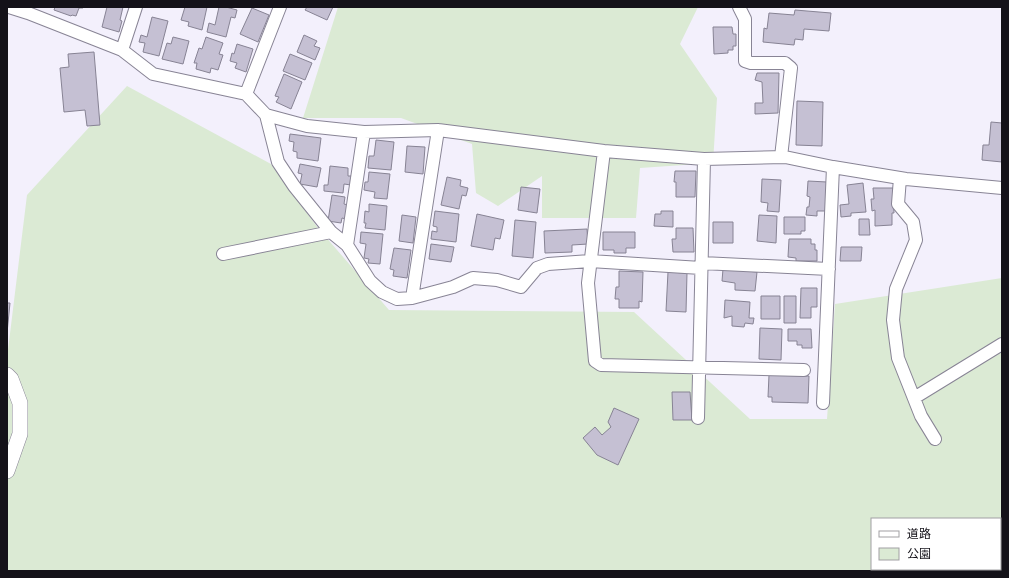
<svg xmlns="http://www.w3.org/2000/svg" width="1009" height="578" font-family="Helvetica,'Noto Sans JP',sans-serif">
<rect width="100%" height="100%" fill="#f3f0fc"/>
<!-- green -->
<path fill="#dbead4" fill-rule="evenodd" d="M338 7H698L680 44 717 98 713 163 640 168 636 218H542V176L498 206 476 193 472 144 401 118H303Z
M127 86 271 164 318 228 389 310 634 312 750 419H827L835 304 1002 278V571H7V358L27 195ZM872 519H1000V569H872Z"/>
<!-- building -->
<path fill="#c5c0d3" stroke="#878394" d="M55 7H83V8H79L76 16 72 15 71 16 54 10Z
M107 7H123L120 20 122 21 119 32 102 27Z
M185 7H207L202 30 188 26 189 22 181 20Z
M219 7H226L237 10 235 18 231 17 226 37 207 32 209 23 215 25Z
M307 7H333L327 20 305 10Z
M252 8 269 15 258 42 240 34Z
M795 10 831 13 829 31 804 29 803 40 795 39 794 45 763 42 764 28 767 29 769 13 794 15Z
M152 17 168 21 159 56 143 52 145 43 139 42 141 35 147 37Z
M713 27H732L733 34H736V46H733V50H728V53L714 54Z
M304 35 317 41 314 46 320 48 315 60 297 52Z
M173 37 189 41 183 64 162 59 167 43 171 44Z
M206 37 223 43 219 54 223 55 218 70 211 68 210 73 196 69 197 63H194L199 48 202 49Z
M237 44 253 49 246 72 235 68 237 63 230 61 232 53 234 54Z
M94 52 100 125 87 126 85 110 64 112 60 68 69 67 68 54Z
M290 54 312 63 305 80 283 71Z
M757 73H779L778 113 755 114V103H763L762 82 755 80Z
M284 74 302 82 291 109 276 102 279 97 275 96Z
M797 101 823 102 822 146 796 145Z
M991 122 1002 123V162L982 160 983 145H989Z
M290 134 321 138 318 161 297 158V152L293 151 294 142 289 141Z
M376 140 394 142 391 170 368 168 369 156H374Z
M407 146 425 147 423 174 405 172Z
M300 164 321 168 317 187 300 184 302 174 298 173Z
M330 166 348 168V176H352L351 185 344 184 343 193 324 191V185H328Z
M675 171H696L695 197H676V182H674Z
M369 172 390 174 387 199 374 198 375 192 364 190 365 182H368Z
M447 177 461 180 460 186 468 188 466 196 462 195 459 209 441 205Z
M762 179 781 180 779 212 767 211 768 203 761 202Z
M808 181 827 182 826 211H817V216L806 215 807 207H809L810 197 807 196Z
M863 183 866 212 851 213V216L841 217 840 205 849 204 847 185Z
M521 187 540 189 537 213 518 210Z
M873 188H893L894 213H892V225L875 226V210L872 211 871 199H874Z
M332 195 345 197 344 204 348 205 346 219 342 218 341 223 328 221Z
M369 204 387 206 385 230 365 228 366 223H364L365 211 369 212Z
M435 211 459 214 456 242 431 239 432 231 437 232V227L433 226Z
M661 211H673V227L654 226 655 214H661Z
M477 214 504 220 500 239 495 238 493 250 471 246Z
M402 215 416 217 413 243 399 241Z
M759 215 777 216 776 243 757 241Z
M784 217H805V231H801V234H784Z
M859 219H869L870 235H859Z
M515 220 536 222 533 258 512 256Z
M713 222H733V243H713Z
M676 228H693L694 252H673L672 239H676Z
M587 229 588 244 572 245V252L545 253 544 231Z
M361 232 383 234 380 264 368 263 369 259 364 258 366 244 360 243Z
M603 232H635V248H626V253H614V250H603Z
M789 239H811V244H815V250H817V261H796V258L788 257Z
M431 244 454 247 451 262 429 259Z
M841 247H862L861 261H840Z
M394 248 411 250 407 278 393 276 394 270 390 269Z
M723 269 757 272 755 291 735 290V283L722 281Z
M619 271 643 272 642 302 639 301V308H619V299H615L616 287H619Z
M668 272 687 273 686 312 666 311Z
M801 288H817V307H811V318H800Z
M761 296H780V319H761Z
M784 296H796V323H784Z
M725 300 750 302 749 318H754L753 324 745 323 744 327 732 326V316L724 318Z
M7 303H10L7 333Z
M760 328 782 329 781 360 759 359Z
M788 329H811L812 348H802V345H797V341H788Z
M769 375 809 376 808 403 772 402V397H768Z
M672 392H690L692 420H673Z
M614 408 639 419 618 465 597 455 583 438 595 427 602 435 611 427 608 422Z"/>
<g fill="none" stroke-linecap="round" stroke-linejoin="round">
<defs>
<path id="minor" d="M9 7 28 13 122 50 153 74 246 94 266 115 307 126 364 132 438 130 604 151 704 159 785 157 833 167 906 179 1002 188
M739 7 745 19V61L751 63H785L791 68 781 157
M122 50 136 7
M246 94 280 7
M266 115 278 162 294 186 331 232 347 245 370 281 382 292 397 299 412 298 453 287 473 278 497 280 521 287 537 268 548 264 590 261 701 268
M604 151 588 283 595 361 601 365 804 370
M900 178 898 204 913 222 916 240 896 289 893 320 898 358 921 416 935 439
M347 245 364 132
M223 254 331 232
M702 263 829 269
M412 298 438 130
M914 398 1002 344
M823 403 833 167
M698 418 704 159"/>
<path id="tertiary" d="M7 375 11 379 20 403V434L7 471"/>
</defs>
<!-- minor casing -->
<use href="#minor" stroke="#888495" stroke-width="14"/>
<!-- tertiary casing -->
<use href="#tertiary" stroke="#888495" stroke-width="16"/>
<!-- minor -->
<use href="#minor" stroke="#fff" stroke-width="12"/>
<!-- tertiary -->
<use href="#tertiary" stroke="#fff" stroke-width="15"/>
</g>
<!-- border -->
<rect width="1009" height="578" fill="none" stroke="#141219" stroke-width="16"/>
<!-- legend -->
<rect x="871" y="518" width="130" height="52" fill="#ffffff" stroke="#a1a0a3"/>
<rect x="879" y="531" width="20" height="6" fill="#ffffff" stroke="#a1a0a3"/>
<text x="907" y="538" font-size="12" fill="#141219">道路</text>
<rect x="879" y="548" width="20" height="12" fill="#dbead4" stroke="#a1a0a3"/>
<text x="907" y="558" font-size="12" fill="#141219">公園</text>
</svg>
